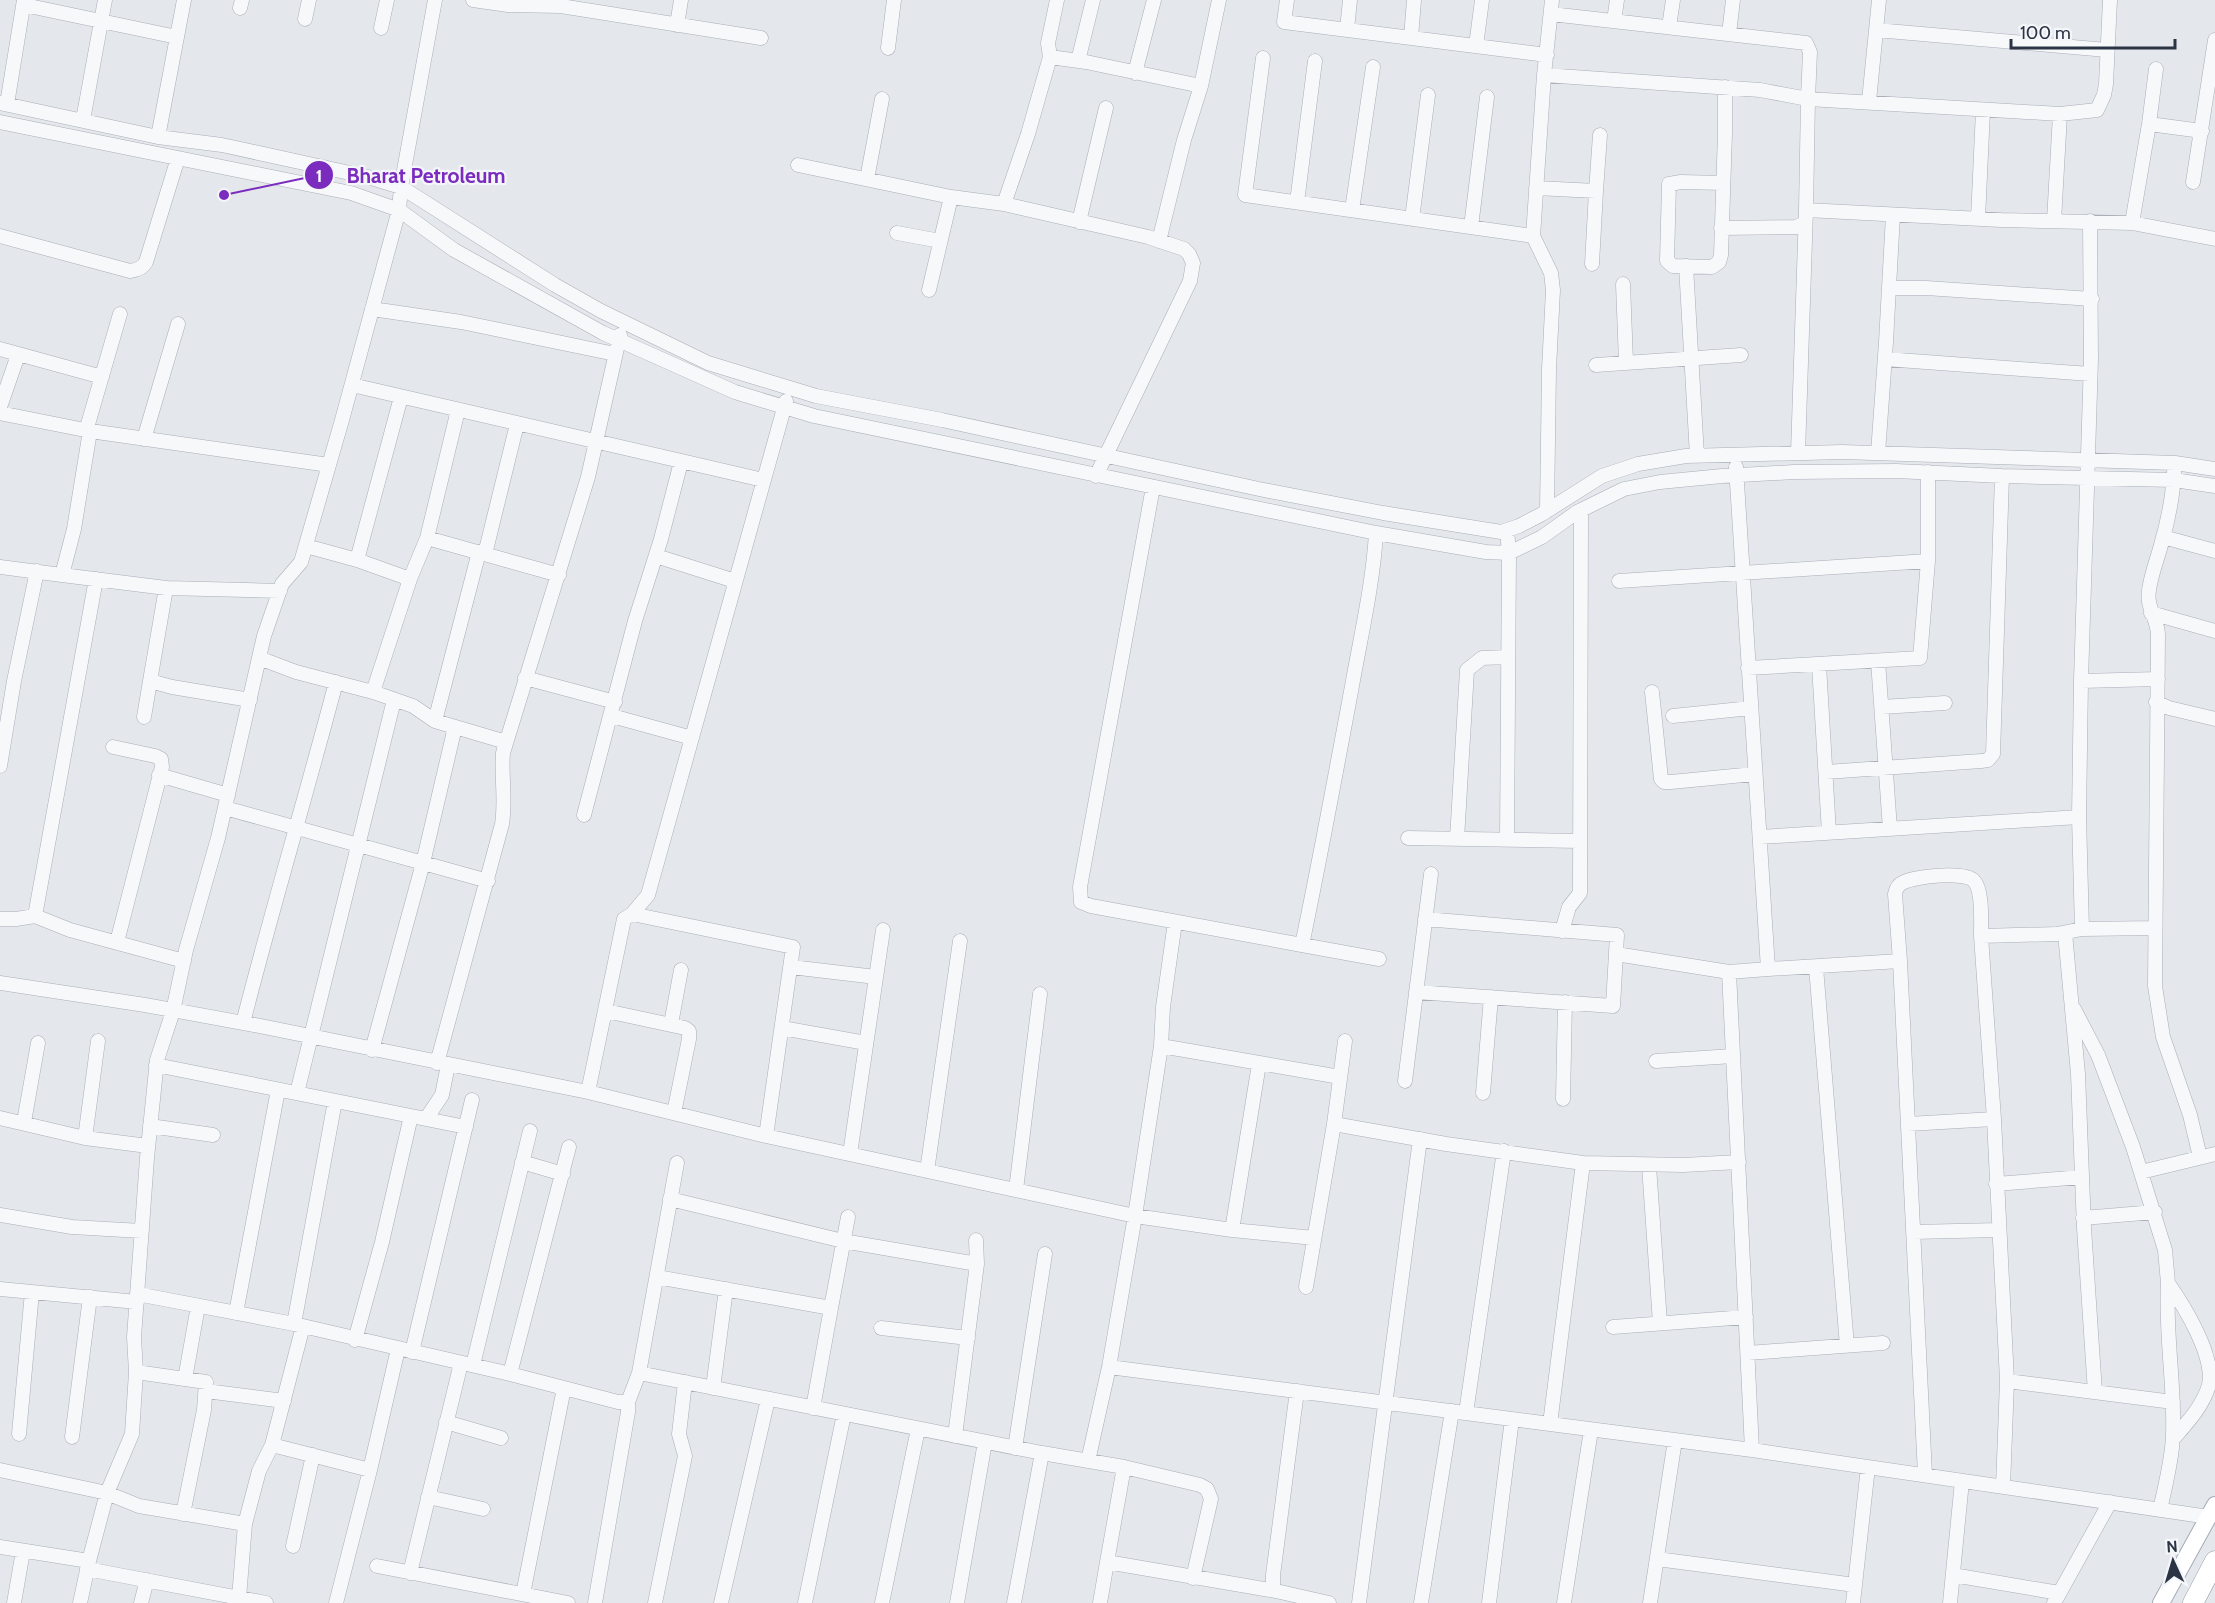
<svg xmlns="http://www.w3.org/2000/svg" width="2215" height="1603" font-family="Cabin,sans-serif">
<rect width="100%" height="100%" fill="#e4e7ec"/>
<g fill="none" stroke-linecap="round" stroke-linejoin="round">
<defs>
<path id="minor" d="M473 0 508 5 561 6 761 38
M1287 0 1284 22 1547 55
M24 5 177 37
M240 8 242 0
M1551 14 1806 43 1810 52 1808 99 2060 114 2097 110 2104 95 2106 84 2110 0
M305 19 309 0
M1614 21 1617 0
M677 25 681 0
M1669 27 1673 0
M381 28 387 0
M1347 29 1350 0
M1876 30 2107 50
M1729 34 1733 0
M1411 38 1414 0
M1476 46 1482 0
M888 48 894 0
M1050 57 1048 43 1057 0
M1263 58 1245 195 1533 236
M1078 61 1093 0
M1135 73 1154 0
M1544 75 1760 90 1808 99 1806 210
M1869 101 1879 0
M0 103 158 137 222 145 368 177 401 187 555 285 601 311 708 363 816 396 942 420 1259 489 1383 513 1501 532 1519 526 1542 514 1602 476 1638 464 1686 456 1842 452 2175 463 2215 469
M7 104 24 0
M83 120 105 0
M0 122 351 193 399 210 454 250 603 333 735 392 814 416 1376 533 1486 552 1509 553 1542 537 1577 512 1624 489 1660 482 1722 476 1794 472 1896 471 2002 476 2174 480 2215 486
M2149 124 2202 131
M158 137 184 0
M798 165 951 197 1004 204
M867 179 882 99
M2193 182 2215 40
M1723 183 1681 182 1669 184 1667 261 1673 266 1712 267 1719 262 1721 255 1725 133V87
M1536 188 1596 191 1592 264
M1596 191 1600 135
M1297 202 1315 61
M1352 210 1373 67
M1412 219 1428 95
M1978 219 1983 110
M2054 221 2060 114
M1079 222 1106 108
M2132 223 2149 124 2156 69
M1471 227 1487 97
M1721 228 1796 227 1805 223
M897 233 940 241
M0 236 130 271C137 270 143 268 146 262L178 158
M1159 241 1184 140 1201 86 1219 0
M1686 266 1697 456
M1623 284 1626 362
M1889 288H1926L2092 299
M929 290 951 197
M372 309 461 322 615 354
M0 349 102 377
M1885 359 2090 374
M1596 365 1741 355
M352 385 763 480
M0 407 18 355
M458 410 427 538 559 575
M0 413 90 431
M86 431 120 314
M144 439 178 324
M1798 453 1806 210 2001 220 2132 223 2215 239
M1878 453 1886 342 1893 215
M1736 467 1768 969 1729 972 1752 1450
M2174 472C2173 496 2168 521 2161 545 2157 560 2151 575 2149 590 2146 608 2158 619 2158 635L2155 986 2163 1037 2190 1115 2200 1157
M1096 476 1190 281 1193 263 1189 254 1184 249 1148 237 1004 204 1028 134 1050 57 1086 62 1201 86
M1153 487 1080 887 1081 902 1091 906 1302 945
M1547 511 1549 369 1553 290 1551 273 1533 236 1544 75 1552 0
M1376 533C1373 584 1361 635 1352 686 1336 772 1320 859 1302 945L1379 959
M2163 537 2215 551
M306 546 357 560 410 579 373 692
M485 554 517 424
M656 556 735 581
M357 560 401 397
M0 567 62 575
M410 579 427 538
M1619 581 1928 561
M166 588 150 681 172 687 250 700
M280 591 166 588 62 575 74 529 90 431 329 465
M2151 613 2215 631
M259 658 296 672 373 692 413 706 435 721 506 742
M1878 661 1890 829
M1819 665 1829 833
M1748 668 1920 658 1928 561V472
M525 678 615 702
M2081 681 2158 679
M1652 692 1661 779 1664 782H1671L1754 774
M2156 702 2169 708 2215 719
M1882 707 1945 703
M612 716 692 738
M1673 716 1751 708
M144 717 150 681
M435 721 479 552
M113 747 155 756 161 759 162 767 117 942
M0 766 14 681 37 571
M1826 772 1981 761 1988 760 1993 754 2002 476
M159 775 228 795
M225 808 488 881
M584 815 635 621 661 539 681 462
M1760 837 2079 817
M1408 838 1580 841
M1457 839 1467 670 1482 658 1508 657
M1507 840 1509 553 1507 530
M632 914 793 947 766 1136
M35 916 96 579
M0 919H16L35 916 70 930 184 961
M2082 929 2079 817 2081 681 2091 359 2090 221
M1562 931 1569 907 1580 893 1581 510
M2065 933 2078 1074 2084 1228 2095 1392
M1981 936 1994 1119 2007 1381 2003 1487
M1616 954 1729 972
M1900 961 1925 1475
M791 967 876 977
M1816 967 1847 1346
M1768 969 1900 961 1895 894C1896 889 1898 885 1902 883 1914 876 1965 871 1974 881 1983 890 1981 923 1981 936L2057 934 2082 929 2155 928
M0 983 145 1005 260 1026 588 1092 766 1136 1135 1216 1232 1230 1314 1238
M1416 992 1613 1006 1617 935 1425 919
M2074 1009 2098 1055 2133 1147 2165 1250 2168 1283
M606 1011 685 1028 689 1031V1039L674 1113
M243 1023C272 909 306 796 336 682
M671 1024 681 970
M782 1028 866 1043
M1161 1046 1340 1077
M372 1050 423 863 455 727
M1656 1061 1733 1056
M437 1063 502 824C506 800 501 776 503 753L588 477 620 335
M156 1065 466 1127
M1405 1081 1431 874
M588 1092 624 919 632 914 648 895 786 401
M297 1093 394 700
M1483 1093 1491 997
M1563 1099 1565 1002
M0 1118 85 1138 148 1146
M426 1119 442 1095 448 1065
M24 1122 38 1043
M1334 1124 1446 1144 1583 1163 1683 1165 1739 1162
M1908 1124 1994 1119
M150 1126 213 1135
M85 1138 98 1041
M850 1154 883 930
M522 1162 563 1174
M1649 1166 1660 1323
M927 1171 960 941
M2141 1172 2215 1154
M1996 1184 2082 1177
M1016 1190 1040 994
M670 1199 843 1241 977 1264
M0 1215 72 1227 142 1231
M2083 1218 2155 1212
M1232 1230 1259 1064
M1913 1232 1999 1230
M657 1277 831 1308 813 1408
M1306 1287 1334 1124 1345 1041
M0 1289 137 1302
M137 1294 294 1324 510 1374 618 1402H628L639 1373 677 1163
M831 1308 848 1217
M236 1313 278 1090
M294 1324 335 1101
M1613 1327 1746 1317
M881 1328 968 1338
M355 1340 382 1242 411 1116
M412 1352 472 1100
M1748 1353 1883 1343
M473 1365 530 1131
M1109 1367 1752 1450 2209 1517
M136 1372 206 1382 204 1410 183 1514
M639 1373 1042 1453
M510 1374 569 1147
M185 1379 198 1306
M2007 1381 2173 1402
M713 1388 726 1289
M206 1391 284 1401
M1297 1391 1273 1575V1588L1276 1591 1329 1603
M1466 1413 1504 1151
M446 1422 501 1438
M1550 1424 1583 1163
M19 1434 32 1292
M955 1436 977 1264 976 1240
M72 1437 90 1297
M272 1445 370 1470 398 1349
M1015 1448 1045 1254
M1088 1461 1109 1367 1135 1216 1161 1046 1163 1007 1175 922
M0 1470 107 1493 139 1506 245 1524 239 1598
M428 1497 483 1509
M2160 1510C2165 1486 2172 1461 2173 1436 2175 1385 2165 1334 2168 1283 2184 1306 2215 1356 2209 1385 2203 1406 2187 1423 2173 1439
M245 1524 259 1471 272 1445 303 1326
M293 1546 313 1455
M0 1547 89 1561
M1657 1559 1855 1585
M1107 1562 1124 1467
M377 1566 568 1603
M87 1569 266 1603
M410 1573 461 1363
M1953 1575 2059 1593
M523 1594 564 1388
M14 1603 23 1551
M80 1603 89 1561 107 1493 132 1434 136 1372 134 1337 147 1158 157 1060 173 1011 186 950 218 838 264 636 282 584 301 562 342 420 399 210 401 187 435 0
M141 1603 147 1580
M336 1603 370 1470
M595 1603 628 1412V1402
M655 1603 685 1456 679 1434 685 1382
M721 1603 768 1399
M805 1603 844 1414
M882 1603 918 1429
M957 1603 985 1442
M1014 1603 1042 1453 1124 1467 1200 1485 1207 1489 1211 1499 1193 1578
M1100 1603 1107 1562 1276 1591
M1359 1603 1420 1139
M1421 1603 1452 1411
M1489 1603 1512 1419
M1564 1603 1591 1430
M1650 1603 1675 1440
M1853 1603 1868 1467
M1950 1603 1962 1481
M2054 1603 2110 1502"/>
<path id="major" d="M2161 1603 2215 1505"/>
<path id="highway" d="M2193 1603 2215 1561"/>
</defs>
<!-- minor casing -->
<use href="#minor" stroke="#a9aeb7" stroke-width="15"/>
<!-- major casing -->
<use href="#major" stroke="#a3abb8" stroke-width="18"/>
<!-- highway casing -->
<use href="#highway" stroke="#8b94a3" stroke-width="21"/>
<!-- minor -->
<use href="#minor" stroke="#f7f8fa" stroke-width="14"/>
<!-- major -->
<use href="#major" stroke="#fff" stroke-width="16"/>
<!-- highway -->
<use href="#highway" stroke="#fff" stroke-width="20"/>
</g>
<!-- callouts -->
<path fill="none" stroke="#7b2cbf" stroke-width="2" d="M224 195L319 175"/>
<g fill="#7b2cbf" stroke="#f4f6f9" stroke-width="2">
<circle cx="224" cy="195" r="6"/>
<circle cx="319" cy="175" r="15"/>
</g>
<g font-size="18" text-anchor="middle" font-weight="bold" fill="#fff">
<text x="319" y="182">1</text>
</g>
<g font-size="21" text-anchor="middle" font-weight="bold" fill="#7b2cbf" stroke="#f4f6f9" stroke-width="4.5" stroke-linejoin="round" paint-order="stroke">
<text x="426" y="183">Bharat Petroleum</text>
</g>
<!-- north arrow -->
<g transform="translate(2173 1561) rotate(356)" stroke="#f4f6f9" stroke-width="4.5" paint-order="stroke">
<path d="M0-4.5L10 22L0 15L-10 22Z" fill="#2b3445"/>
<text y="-9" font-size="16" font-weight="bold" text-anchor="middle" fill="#2b3445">N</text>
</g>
<!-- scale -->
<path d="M2011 39v9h164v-9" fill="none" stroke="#2b3445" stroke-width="3"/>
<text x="2020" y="39" font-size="18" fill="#2b3445" stroke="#f4f6f9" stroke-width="4.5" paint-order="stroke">100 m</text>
</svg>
